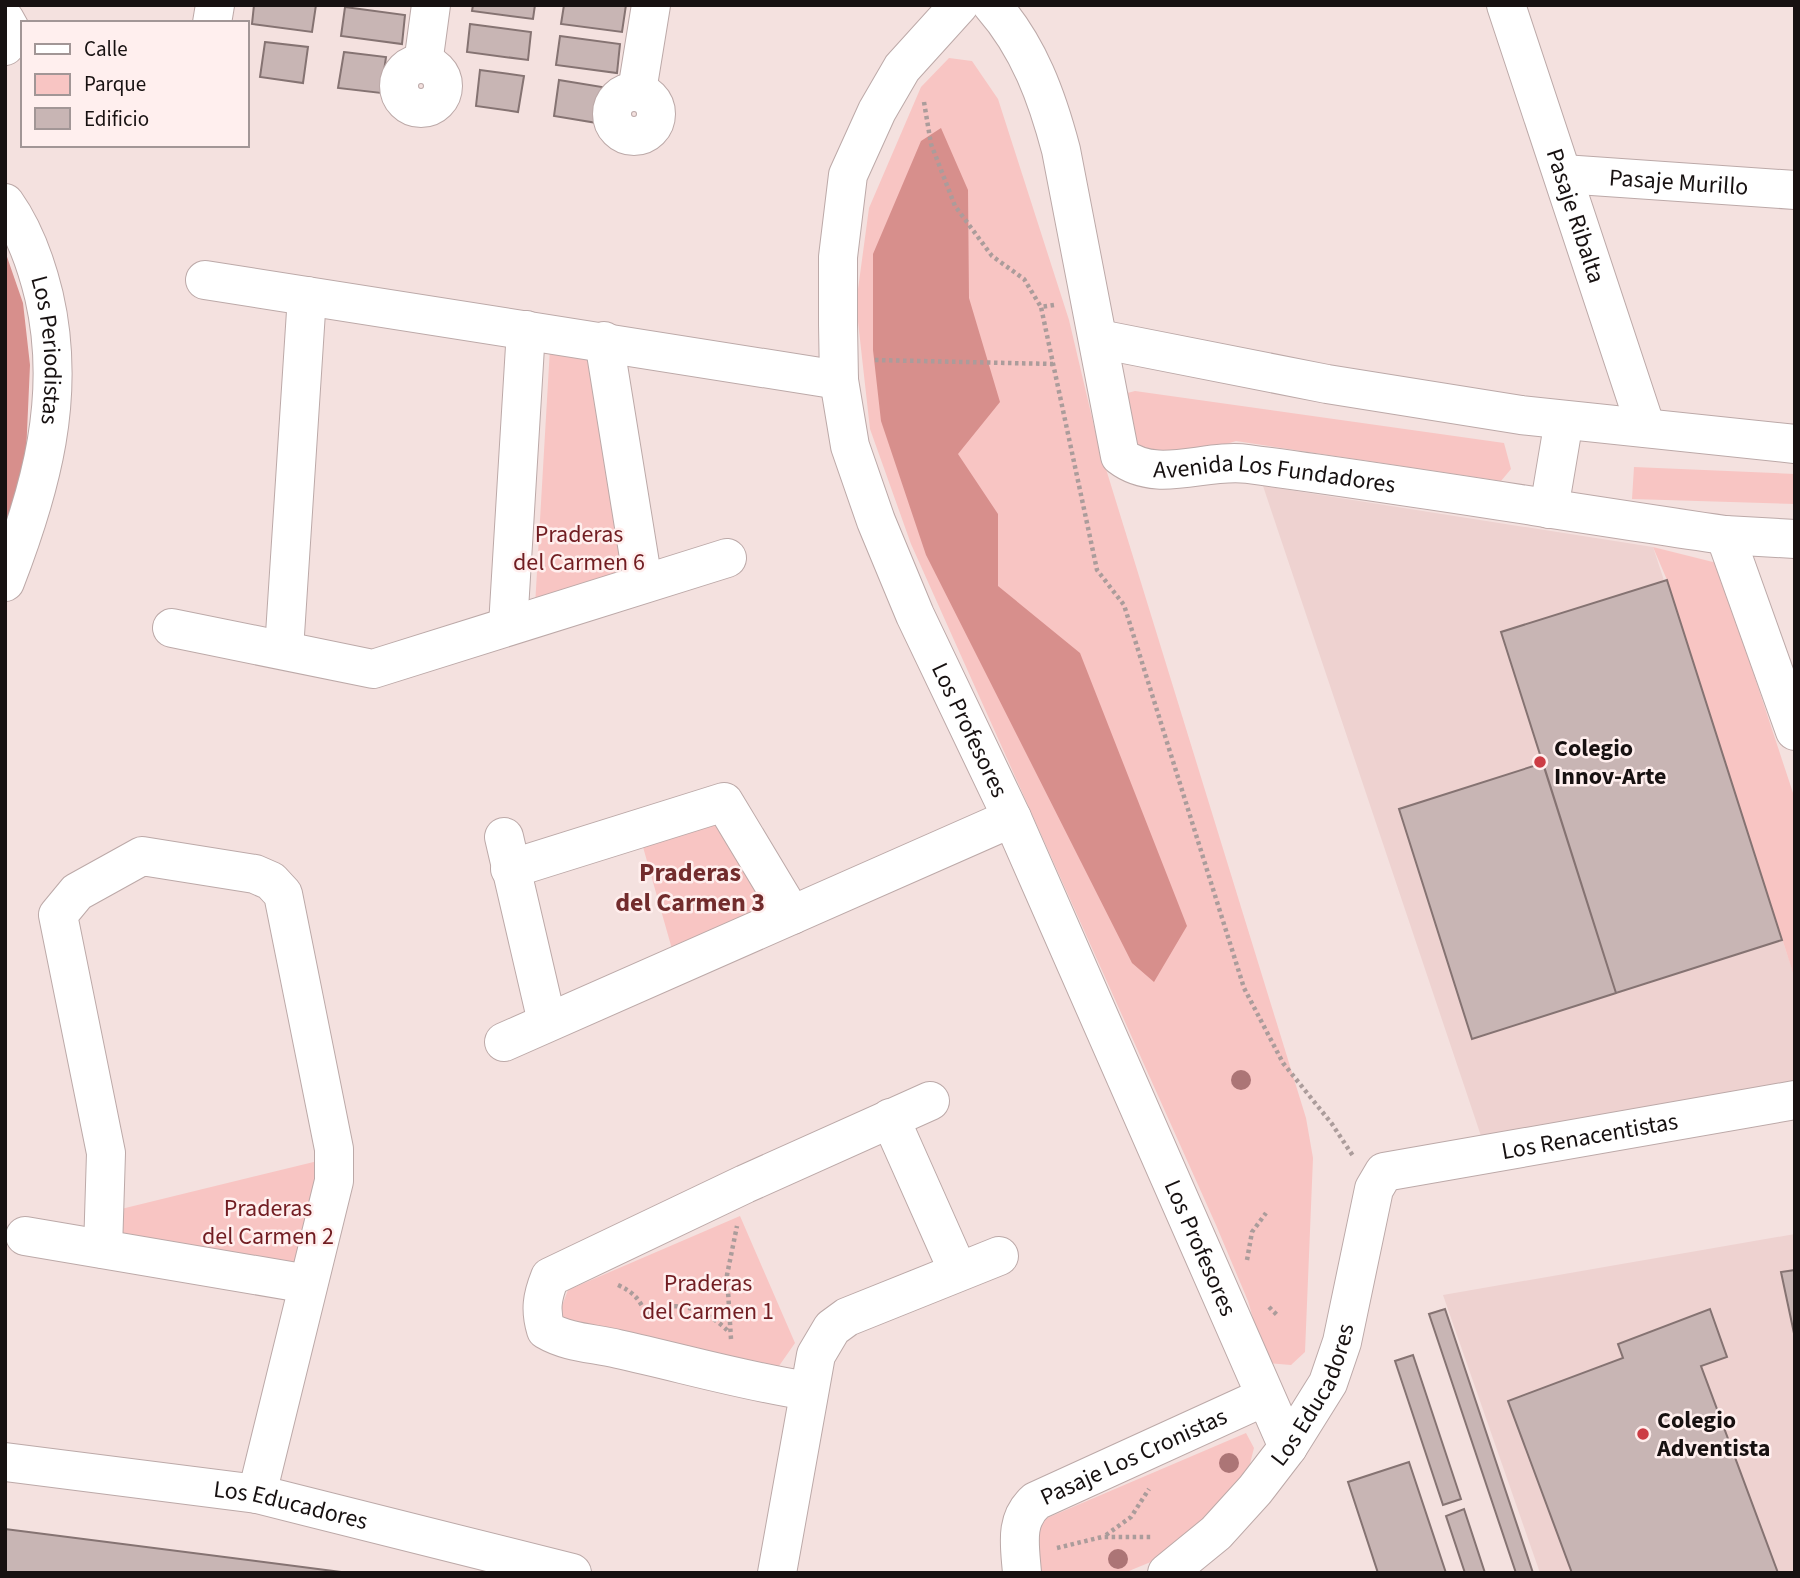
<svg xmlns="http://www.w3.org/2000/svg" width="1800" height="1578" font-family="'Source Sans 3',sans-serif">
<rect width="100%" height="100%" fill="#f4e1df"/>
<!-- built -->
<path fill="#eed2d0" d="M1263 486 1653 547 1795 978V1083L1481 1136Z
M1795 1234V1573H1540L1443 1295Z"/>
<!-- green -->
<path fill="#f8c5c3" d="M949 58 972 61 998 99 1069 320 1098 443 1306 1118 1313 1158 1305 1352 1291 1365 1266 1363 1248 1301 1216 1225 911 544 870 429 856 304 869 208 921 87Z
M550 348 591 354 626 579 535 606Z
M1135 391 1504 443 1511 469 1501 481 1236 441 1158 465H1128L1116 396Z
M1634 467 1795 474V504L1632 499Z
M1653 547 1717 563 1795 799V979L1667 580Z
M716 824 767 907 672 949 643 847Z
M326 1159 303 1275 111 1243 113 1211Z
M740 1216 795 1343 772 1376 555 1324 568 1290Z
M1246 1433 1254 1448 1245 1483 1158 1559 1124 1573H1031L1040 1521Z"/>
<!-- forest -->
<path fill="#d78f8c" d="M941 128 968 190 969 298 1000 402 958 454 998 514V586L1080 653 1187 926 1154 982 1132 963 926 555 881 421 873 350V254L921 141Z
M5 251 23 303 30 365 26 454 5 533Z"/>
<!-- building -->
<path fill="#c8b5b4" stroke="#857372" stroke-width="2" d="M254 5H316L312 32 252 24Z
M473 5H535L533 19 472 11Z
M564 5H626L622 32 561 24Z
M345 7 405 15 402 44 341 36Z
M470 24 531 32 528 60 467 52Z
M560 36 620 44 617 73 556 65Z
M265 42 308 47 303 83 260 77Z
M344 52 386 57 381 93 338 88Z
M480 70 524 76 518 112 476 106Z
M559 80 602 87 597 123 554 116Z
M1667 580 1782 940 1616 993 1501 632Z
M1543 763 1616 993 1472 1039 1399 809Z
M1795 1270V1338L1781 1272Z
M1445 1309 1533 1573H1516L1429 1314Z
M1710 1309 1727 1357 1701 1366 1778 1573H1572L1508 1401 1623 1358 1618 1344Z
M1413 1355 1461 1499 1443 1505 1395 1361Z
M1409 1462 1446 1573H1378L1348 1482Z
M1464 1509 1485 1573H1465L1446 1516Z
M5 1529 349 1573H5Z"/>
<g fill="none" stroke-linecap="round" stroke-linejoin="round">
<defs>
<g id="minor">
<path id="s1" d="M959 5 902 68 877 111 848 175 838 257V325L839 380 850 446 876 521 915 615 1012 818 1288 1447"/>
<path id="s2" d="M992 5C1029 47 1047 97 1061 150L1120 456C1158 485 1204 458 1248 464 1407 485 1566 512 1725 535L1795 539"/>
<path id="s3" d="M1506 5 1646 428"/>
<path d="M5 20 10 29 5 46"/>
<path d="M212 23 215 5"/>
<circle cx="421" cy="86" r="22"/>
<path d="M423 64 431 5"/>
<path d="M637 91 651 5"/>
<circle cx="634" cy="114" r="22"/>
<path id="s4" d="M1563 174 1795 190"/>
<path id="s5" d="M5 203C25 231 36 263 44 296 67 396 41 489 5 582"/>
<path d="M205 280 839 380"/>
<path d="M1099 339 1327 384 1521 415 1795 444"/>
<path d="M604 341 643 582"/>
<path d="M1549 509 1564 420"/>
<path d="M1725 535 1795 731"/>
<path d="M508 626 526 330"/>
<path d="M172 628 373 669 727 558"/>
<path d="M284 650 307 296"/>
<path d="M504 837 547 1022"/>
<path d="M510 869 724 802 792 915"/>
<path d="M504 1042 1012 818"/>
<path d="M890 1118 958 1271"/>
<path d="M25 1236 308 1284"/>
<path d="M103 1249 106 1153 58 915 77 892 142 856 255 874 271 881 283 894 334 1149V1181L257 1494"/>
<path d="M808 1391C743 1381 682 1363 618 1349 593 1343 568 1343 546 1330 540 1310 542 1297 550 1277L745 1184 930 1101"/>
<path id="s6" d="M5 1462 257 1494 572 1573"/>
<path d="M777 1573 816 1355 832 1328 847 1317 999 1256"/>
<path id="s7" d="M1022 1573C1020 1546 1014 1520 1036 1501L1264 1397"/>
<path id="s8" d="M1167 1573 1216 1533 1255 1490 1288 1447 1328 1383 1342 1342 1374 1189 1384 1172 1795 1100"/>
</g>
</defs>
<!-- minor casing -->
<use href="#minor" stroke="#bca9a8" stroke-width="40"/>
<!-- path -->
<path stroke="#ab9c9b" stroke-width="4.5" stroke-dasharray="3.5 3.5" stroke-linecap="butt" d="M924 102 931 144 955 206 992 256 1024 279 1041 307
M1054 305 1041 307 1097 570 1124 605 1244 988 1283 1063 1332 1124 1353 1156
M875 360 1053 364
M1247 1260 1252 1232 1266 1213
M618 1285C633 1292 640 1299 646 1315
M1269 1307 1277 1315
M642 1318C670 1295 706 1309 728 1331
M731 1339 727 1275 737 1226
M1106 1535 1131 1517 1149 1489
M1057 1548 1102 1537H1152"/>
<!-- minor -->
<use href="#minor" stroke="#fff" stroke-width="38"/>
</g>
<!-- trees -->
<g fill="#ac7576">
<circle cx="1241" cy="1080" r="10"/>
<circle cx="1229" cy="1463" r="10"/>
<circle cx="1118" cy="1559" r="10"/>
</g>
<!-- markers -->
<g fill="#cc3c44" stroke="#ffefee" stroke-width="2.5">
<circle cx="1540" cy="762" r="7"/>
<circle cx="1643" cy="1434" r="7"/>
</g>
<g text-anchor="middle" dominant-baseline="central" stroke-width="5" stroke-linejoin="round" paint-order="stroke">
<!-- street labels -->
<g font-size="24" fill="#171111" stroke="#ffefee">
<text stroke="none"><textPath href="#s4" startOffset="116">Pasaje Murillo</textPath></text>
<text stroke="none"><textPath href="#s3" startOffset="222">Pasaje Ribalta</textPath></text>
<text stroke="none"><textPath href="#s5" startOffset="156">Los Periodistas</textPath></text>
<text stroke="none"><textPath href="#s2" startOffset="632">Avenida Los Fundadores</textPath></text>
<text stroke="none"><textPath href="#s1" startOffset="786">Los Profesores</textPath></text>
<text stroke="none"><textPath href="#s8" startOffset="679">Los Renacentistas</textPath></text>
<text stroke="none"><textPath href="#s1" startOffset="1353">Los Profesores</textPath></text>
<text stroke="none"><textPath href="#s8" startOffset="234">Los Educadores</textPath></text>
<text stroke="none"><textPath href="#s7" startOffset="184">Pasaje Los Cronistas</textPath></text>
<text stroke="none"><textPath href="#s6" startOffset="289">Los Educadores</textPath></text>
</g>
<!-- park labels -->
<g font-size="24" fill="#711c21" stroke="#ffefee">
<text x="579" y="534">Praderas<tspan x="579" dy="28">del Carmen 6</tspan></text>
<text x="268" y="1208">Praderas<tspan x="268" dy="28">del Carmen 2</tspan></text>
<text x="708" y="1283">Praderas<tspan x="708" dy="28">del Carmen 1</tspan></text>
</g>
<!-- poi labels -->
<g font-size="24" font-weight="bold" fill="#171111" stroke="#ffefee" text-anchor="start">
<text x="1554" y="748">Colegio<tspan x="1554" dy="28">Innov-Arte</tspan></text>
<text x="1657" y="1420">Colegio<tspan x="1657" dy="28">Adventista</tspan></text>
</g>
<!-- neighbourhood labels -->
<g font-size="26" font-weight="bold" fill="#722c2d" stroke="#ffefee">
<text x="690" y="872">Praderas<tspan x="690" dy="30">del Carmen 3</tspan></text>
</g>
</g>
<!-- border -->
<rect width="1800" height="1578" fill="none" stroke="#171111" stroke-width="14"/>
<!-- legend -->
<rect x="21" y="21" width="228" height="126" fill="#ffefee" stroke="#a29696" stroke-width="2"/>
<rect x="35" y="44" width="35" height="10" fill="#ffffff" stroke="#a29696" stroke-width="2"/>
<text x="84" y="56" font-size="21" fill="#171111">Calle</text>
<rect x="35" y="74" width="35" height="21" fill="#f8c5c3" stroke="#a29696" stroke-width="2"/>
<text x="84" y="91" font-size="21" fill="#171111">Parque</text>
<rect x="35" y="108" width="35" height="21" fill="#c8b5b4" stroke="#a29696" stroke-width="2"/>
<text x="84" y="126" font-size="21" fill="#171111">Edificio</text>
</svg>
